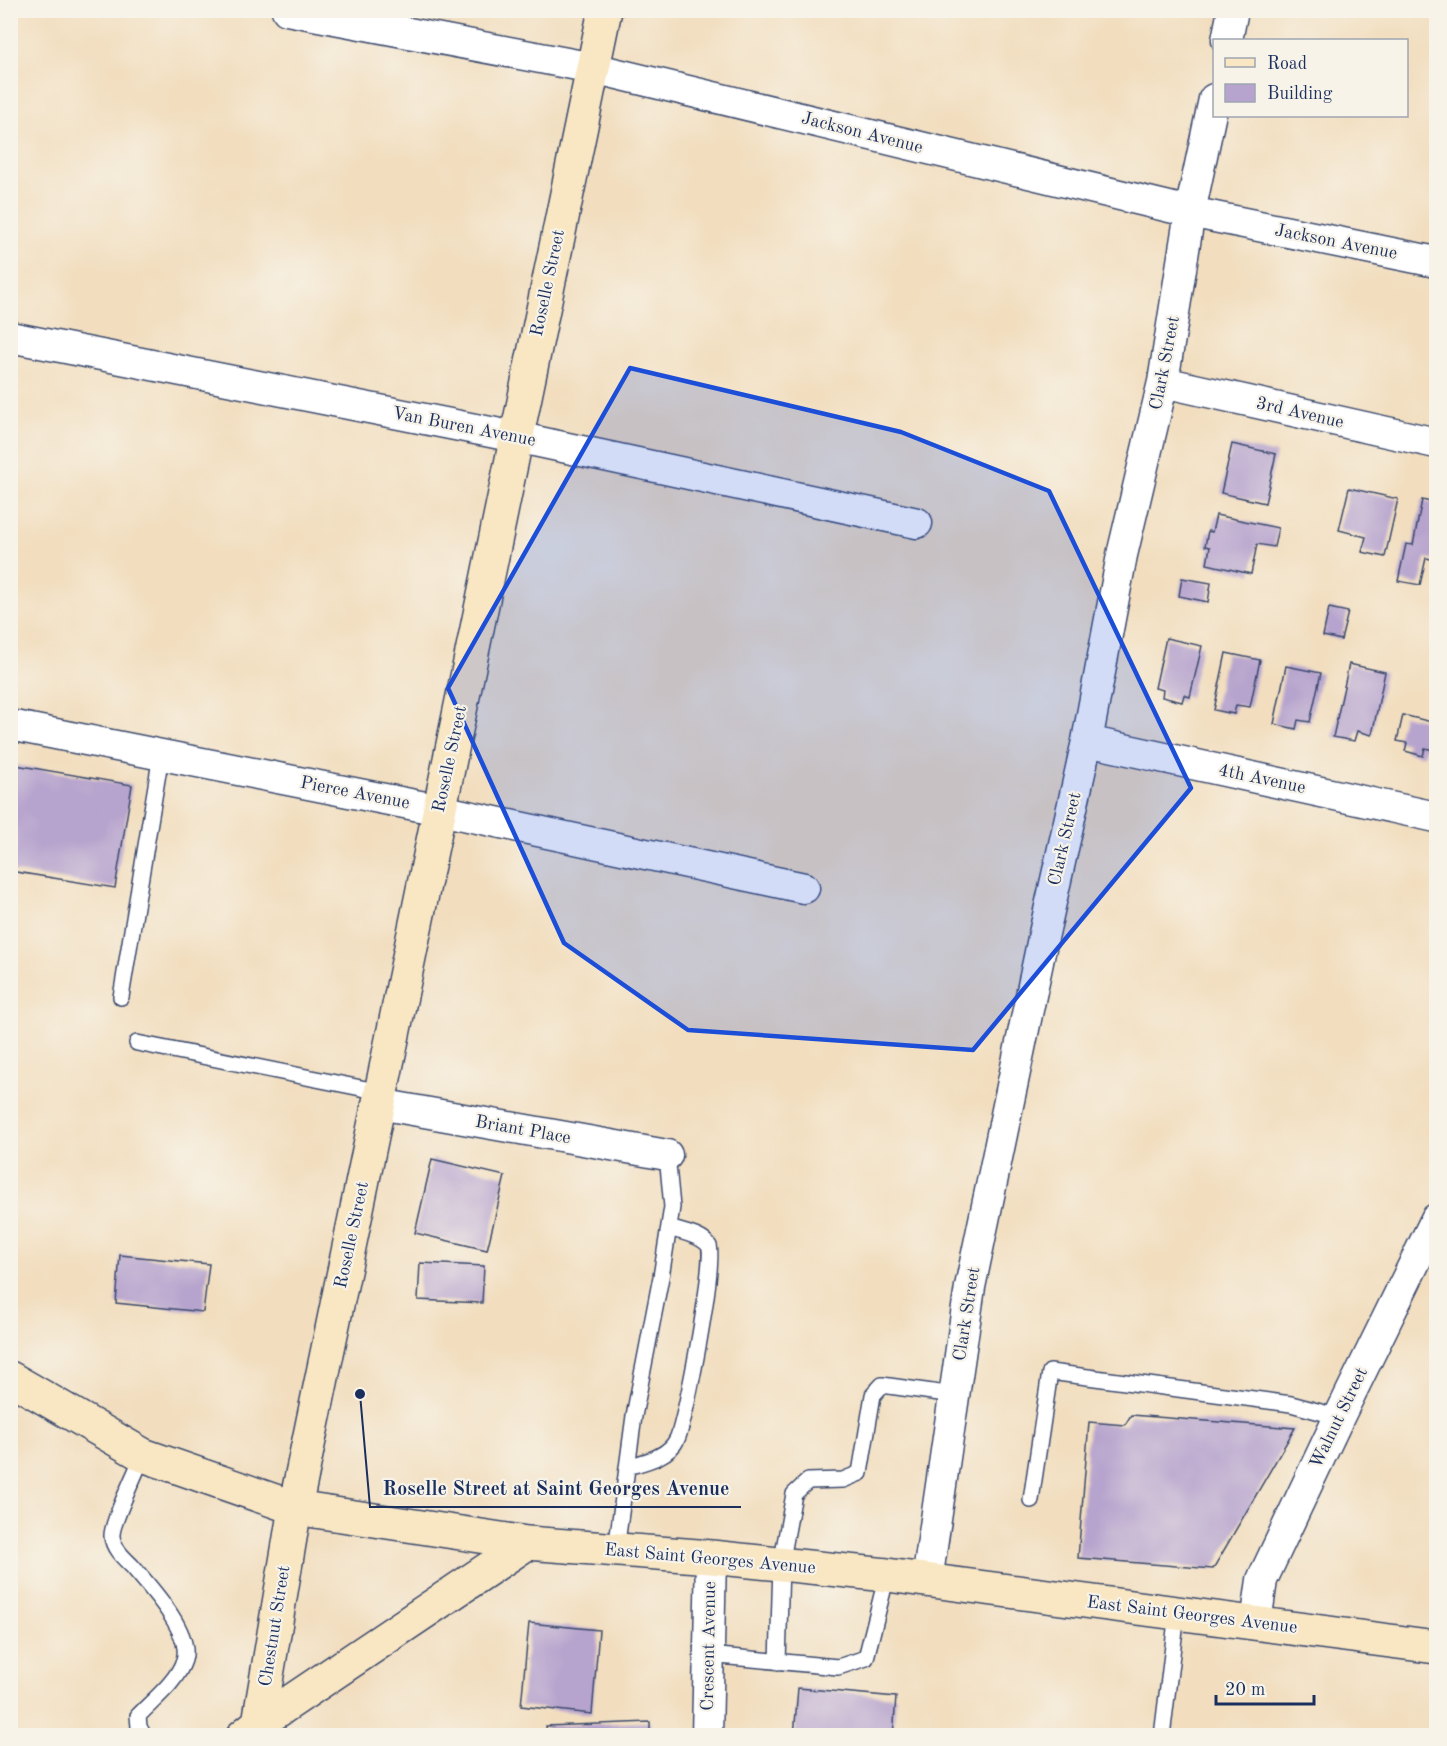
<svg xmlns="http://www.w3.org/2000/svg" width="1447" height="1746" font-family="'Old Standard TT',serif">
<rect width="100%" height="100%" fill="#f7f3e8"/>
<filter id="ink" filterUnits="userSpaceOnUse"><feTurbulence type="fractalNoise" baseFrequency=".0167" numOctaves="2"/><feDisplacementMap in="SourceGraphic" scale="12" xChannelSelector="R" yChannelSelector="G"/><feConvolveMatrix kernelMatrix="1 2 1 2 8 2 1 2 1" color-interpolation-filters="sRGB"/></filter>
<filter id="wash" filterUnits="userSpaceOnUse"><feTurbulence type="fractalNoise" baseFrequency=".008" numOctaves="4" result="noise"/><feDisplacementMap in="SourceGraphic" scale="24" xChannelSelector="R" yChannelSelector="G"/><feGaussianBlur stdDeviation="1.35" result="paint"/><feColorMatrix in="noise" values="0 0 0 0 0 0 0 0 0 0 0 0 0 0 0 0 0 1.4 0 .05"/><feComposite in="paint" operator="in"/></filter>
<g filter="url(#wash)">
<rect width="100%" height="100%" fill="#f2debf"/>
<g id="blocks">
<!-- building -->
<path fill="#b7a4ce" d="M1232 444 1276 454 1265 503 1221 493Z
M1349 488 1398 499 1385 557 1362 552 1366 537 1339 530Z
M1422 500 1436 503V560L1426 558 1420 585 1398 581 1406 544 1413 545Z
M1216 515 1278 528 1274 547 1257 544 1251 574 1207 564 1210 547 1205 546 1208 531 1212 532Z
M1182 578 1211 583 1208 602 1179 596Z
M1329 608 1348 612 1341 640 1323 636Z
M1166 638 1202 646 1190 697 1184 695 1182 702 1162 697 1163 690 1155 688Z
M1226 653 1260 660 1250 707 1236 705 1234 714 1214 710Z
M1349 664 1385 672 1372 735 1357 731 1354 741 1333 737Z
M1286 666 1321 673 1310 722 1298 720 1296 729 1274 724Z
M1403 715 1436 723 1434 750 1425 748 1423 756 1405 751 1407 743 1397 741Z
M10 764 132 785 115 888 10 871Z
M432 1159 505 1176 487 1250 415 1233Z
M120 1255 209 1264 203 1312 116 1303Z
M420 1263 484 1266 482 1303 418 1300Z
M1131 1415 1295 1428 1213 1569 1078 1558 1089 1422 1125 1425Z
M529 1623 599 1630 592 1714 521 1706Z
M798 1688 896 1697 893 1736H794Z
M650 1722V1736H547L546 1726Z"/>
</g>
</g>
<g filter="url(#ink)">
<use href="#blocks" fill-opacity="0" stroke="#3b496d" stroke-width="1.5"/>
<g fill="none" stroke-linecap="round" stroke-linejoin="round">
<defs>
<path id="lane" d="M121 997 161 755
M137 1043 381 1092
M143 1455C137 1470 111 1524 112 1536 113 1549 124 1558 132 1566 149 1586 193 1633 184 1660 177 1682 153 1700 138 1716L139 1727 144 1736
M627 1467C644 1462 669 1457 677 1439 686 1421 716 1259 709 1246 702 1235 681 1232 669 1228
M1031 1500 1050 1372 1291 1404 1339 1417
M616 1550 634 1416 661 1277 672 1207 667 1155
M708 1655 838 1667 866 1658 868 1650 887 1575
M778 1662 781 1565 794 1494 808 1481 843 1480 860 1473 873 1395 882 1385 954 1395
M1162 1736 1177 1613"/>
<path id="street" d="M287 10 593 68 1190 212 1436 262
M1227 40 1233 10
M10 337 516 437 917 523
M1163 382 1436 443
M10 725 440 810 804 888
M1087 741 1436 817
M379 1104 667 1155
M927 1581 970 1287 1043 938 1087 741 1122 555 1163 382 1190 212 1214 99
M1256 1623 1262 1580 1339 1417 1436 1219
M707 1736 711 1557"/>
<path id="secondary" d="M10 1378 143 1455 295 1508 527 1543 711 1557 887 1575 1436 1647
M259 1723 527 1543
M243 1736 259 1723 295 1508 605 10"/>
</defs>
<!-- lane casing -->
<use href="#lane" stroke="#3b496d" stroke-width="18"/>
<!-- street casing -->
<use href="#street" stroke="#3b496d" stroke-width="33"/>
<!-- secondary casing -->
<use href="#secondary" stroke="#3b496d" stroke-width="36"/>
<!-- lane -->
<use href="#lane" stroke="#fff" stroke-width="15"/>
<!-- street -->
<use href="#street" stroke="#fff" stroke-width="30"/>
<!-- secondary -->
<use href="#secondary" stroke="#f9e7c3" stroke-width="33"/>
</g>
</g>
<!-- marked area -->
<path fill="#1d4ed8" fill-opacity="0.2" stroke="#1d4ed8" stroke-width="4.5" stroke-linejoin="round" d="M630 368 901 432 1049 491 1191 788 973 1050 688 1030 564 943 448 688Z"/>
<g text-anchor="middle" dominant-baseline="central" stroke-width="4.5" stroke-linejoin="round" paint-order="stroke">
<!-- street labels -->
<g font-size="18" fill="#1b2f5e" stroke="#f7f3e8">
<text transform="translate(862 133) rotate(14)">Jackson Avenue</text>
<text transform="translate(1336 242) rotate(11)">Jackson Avenue</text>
<text transform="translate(548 283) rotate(-78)">Roselle Street</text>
<text transform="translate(1165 363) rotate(-79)">Clark Street</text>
<text transform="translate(1300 413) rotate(13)">3rd Avenue</text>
<text transform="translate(464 427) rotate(11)">Van Buren Avenue</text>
<text transform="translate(450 759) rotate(-78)">Roselle Street</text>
<text transform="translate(1262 779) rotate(12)">4th Avenue</text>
<text transform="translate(355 793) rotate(11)">Pierce Avenue</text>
<text transform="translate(1065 839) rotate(-77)">Clark Street</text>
<text transform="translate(523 1130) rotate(10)">Briant Place</text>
<text transform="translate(352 1235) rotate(-78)">Roselle Street</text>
<text transform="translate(967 1314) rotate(-81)">Clark Street</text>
<text transform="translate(1339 1418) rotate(-64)">Walnut Street</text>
<text transform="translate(710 1559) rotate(5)">East Saint Georges Avenue</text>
<text transform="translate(1192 1615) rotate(7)">East Saint Georges Avenue</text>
<text transform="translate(275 1626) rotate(-81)">Chestnut Street</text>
<text transform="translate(709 1646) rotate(-89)">Crescent Avenue</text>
</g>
</g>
<!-- callouts -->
<path fill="none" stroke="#1b2f5e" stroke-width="2" d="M360 1394L370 1507H741"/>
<circle fill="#1b2f5e" stroke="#f7f3e8" stroke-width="2" cx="360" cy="1394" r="6"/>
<g font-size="20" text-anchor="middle" font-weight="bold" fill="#1b2f5e" stroke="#f7f3e8" stroke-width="4.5" stroke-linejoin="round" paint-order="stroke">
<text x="556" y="1495">Roselle Street at Saint Georges Avenue</text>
</g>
<!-- margin -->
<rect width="1447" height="1746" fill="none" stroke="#f7f3e8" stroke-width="36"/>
<!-- legend -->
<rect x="1213" y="39" width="195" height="78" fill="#f7f3e8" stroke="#9fa5b1" stroke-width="1.5"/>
<rect x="1225" y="58" width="30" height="9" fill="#f9e7c3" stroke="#9fa5b1" stroke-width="1.5"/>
<text x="1267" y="69" font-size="18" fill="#1b2f5e">Road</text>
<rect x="1225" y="84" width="30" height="18" fill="#b7a4ce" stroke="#9fa5b1" stroke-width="1.5"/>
<text x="1267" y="99" font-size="18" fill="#1b2f5e">Building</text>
<!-- scale -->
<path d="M1216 1695v9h98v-9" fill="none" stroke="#1b2f5e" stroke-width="3"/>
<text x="1225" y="1695" font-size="18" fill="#1b2f5e" stroke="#f7f3e8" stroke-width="4.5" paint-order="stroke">20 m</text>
</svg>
